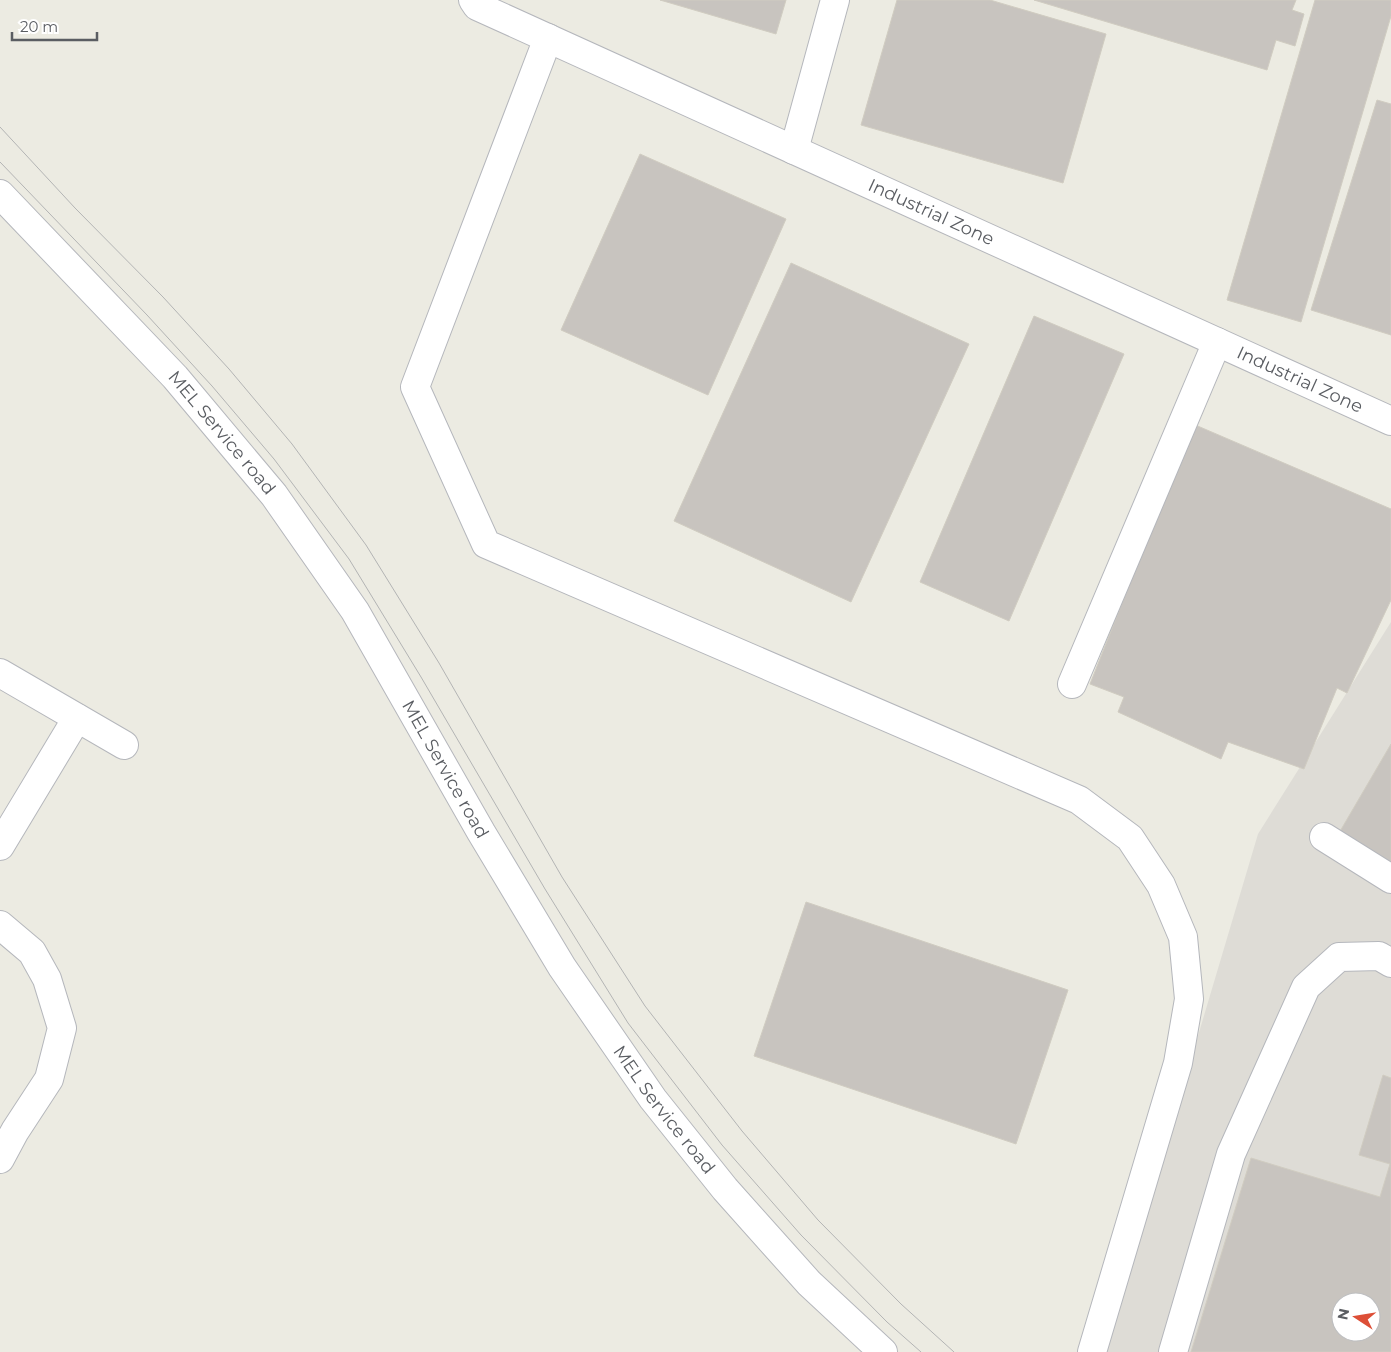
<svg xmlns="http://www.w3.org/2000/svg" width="1391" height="1352" font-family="Montserrat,sans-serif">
<rect width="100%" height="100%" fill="#ecebe2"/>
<!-- industrial -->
<path fill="#dedcd6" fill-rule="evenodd" d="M1391 622V1352H1104L1258 834ZM1341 1302H1371V1332H1341Z"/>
<!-- building -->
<path fill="#c8c4bf" stroke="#d0ccc1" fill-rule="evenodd" d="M660 0H786L776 34Z
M897 0H990L1106 34 1063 183 861 125Z
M1034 0H1296L1292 10 1304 14 1295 46 1276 40 1267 70Z
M1315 0H1391V16L1301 322 1227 300Z
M1377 100 1391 104V335L1311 310Z
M640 154 786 219 708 395 561 330Z
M791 263 969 344 851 602 674 521Z
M1034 316 1124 354 1009 621 920 582Z
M1193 424 1391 509V600L1347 693 1337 688 1304 769 1228 742 1221 759 1118 712 1124 697 1090 684Z
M1391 744V864L1339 833Z
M806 902 1068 990 1016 1144 754 1056Z
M1383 1075 1391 1078V1352H1191L1251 1158 1380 1197 1390 1164 1359 1155ZM1341 1302H1371V1332H1341Z"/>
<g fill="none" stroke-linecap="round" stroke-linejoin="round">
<defs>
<g id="minor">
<path id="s1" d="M473 0 477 6 1391 421"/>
<path d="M548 38 415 387 486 544 1079 800 1130 838 1161 885 1183 937 1189 999 1178 1063 1092 1352"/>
<path d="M794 150 835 0"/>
<path id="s2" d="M0 194 175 377 274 495 355 611 481 832 562 967 653 1099 725 1189 809 1283 883 1352"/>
<path d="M0 673 124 745"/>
<path d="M1072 684 1217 342"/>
<path d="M1324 837 1391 879"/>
<path d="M0 846 77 718"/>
<path d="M0 925 32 952 47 979 62 1028 49 1079 15 1131 0 1159"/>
<path d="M1173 1352 1231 1154 1306 987 1339 957 1379 956 1391 963"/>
</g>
</defs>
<!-- minor casing -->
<use href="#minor" stroke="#b5b7bc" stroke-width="30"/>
<!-- minor -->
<use href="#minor" stroke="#fff" stroke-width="28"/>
<!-- tram -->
<path stroke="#b3b4b4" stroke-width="1" d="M0 127 75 208 163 297 229 369 292 444 366 545 439 663 562 877 645 1006 742 1131 818 1220 901 1304 954 1352
M0 162 147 315 212 386 274 459 349 559 421 677 545 889 628 1023 722 1145 801 1235 887 1322 921 1352"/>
</g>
<g text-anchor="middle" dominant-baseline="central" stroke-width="4.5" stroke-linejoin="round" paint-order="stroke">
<!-- street labels -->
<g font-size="18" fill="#5a5d62" stroke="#fff">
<text stroke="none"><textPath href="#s1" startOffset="506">Industrial Zone</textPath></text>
<text stroke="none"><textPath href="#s1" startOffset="911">Industrial Zone</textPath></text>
<text stroke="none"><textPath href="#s2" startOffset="326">MEL Service road</textPath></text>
<text stroke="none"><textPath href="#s2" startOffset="731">MEL Service road</textPath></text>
<text stroke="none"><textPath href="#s2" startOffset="1136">MEL Service road</textPath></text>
</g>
</g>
<!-- north arrow -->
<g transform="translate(1356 1317) rotate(282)"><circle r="24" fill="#ffffff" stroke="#bdbec0"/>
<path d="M0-4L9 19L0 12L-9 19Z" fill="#dd4f37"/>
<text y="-8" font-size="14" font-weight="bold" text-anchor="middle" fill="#5a5d62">N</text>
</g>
<!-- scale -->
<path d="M12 32v8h85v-8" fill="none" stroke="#5a5d62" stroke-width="2.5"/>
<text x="20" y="32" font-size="15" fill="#5a5d62" stroke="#ffffff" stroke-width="4" paint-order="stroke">20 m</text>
</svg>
